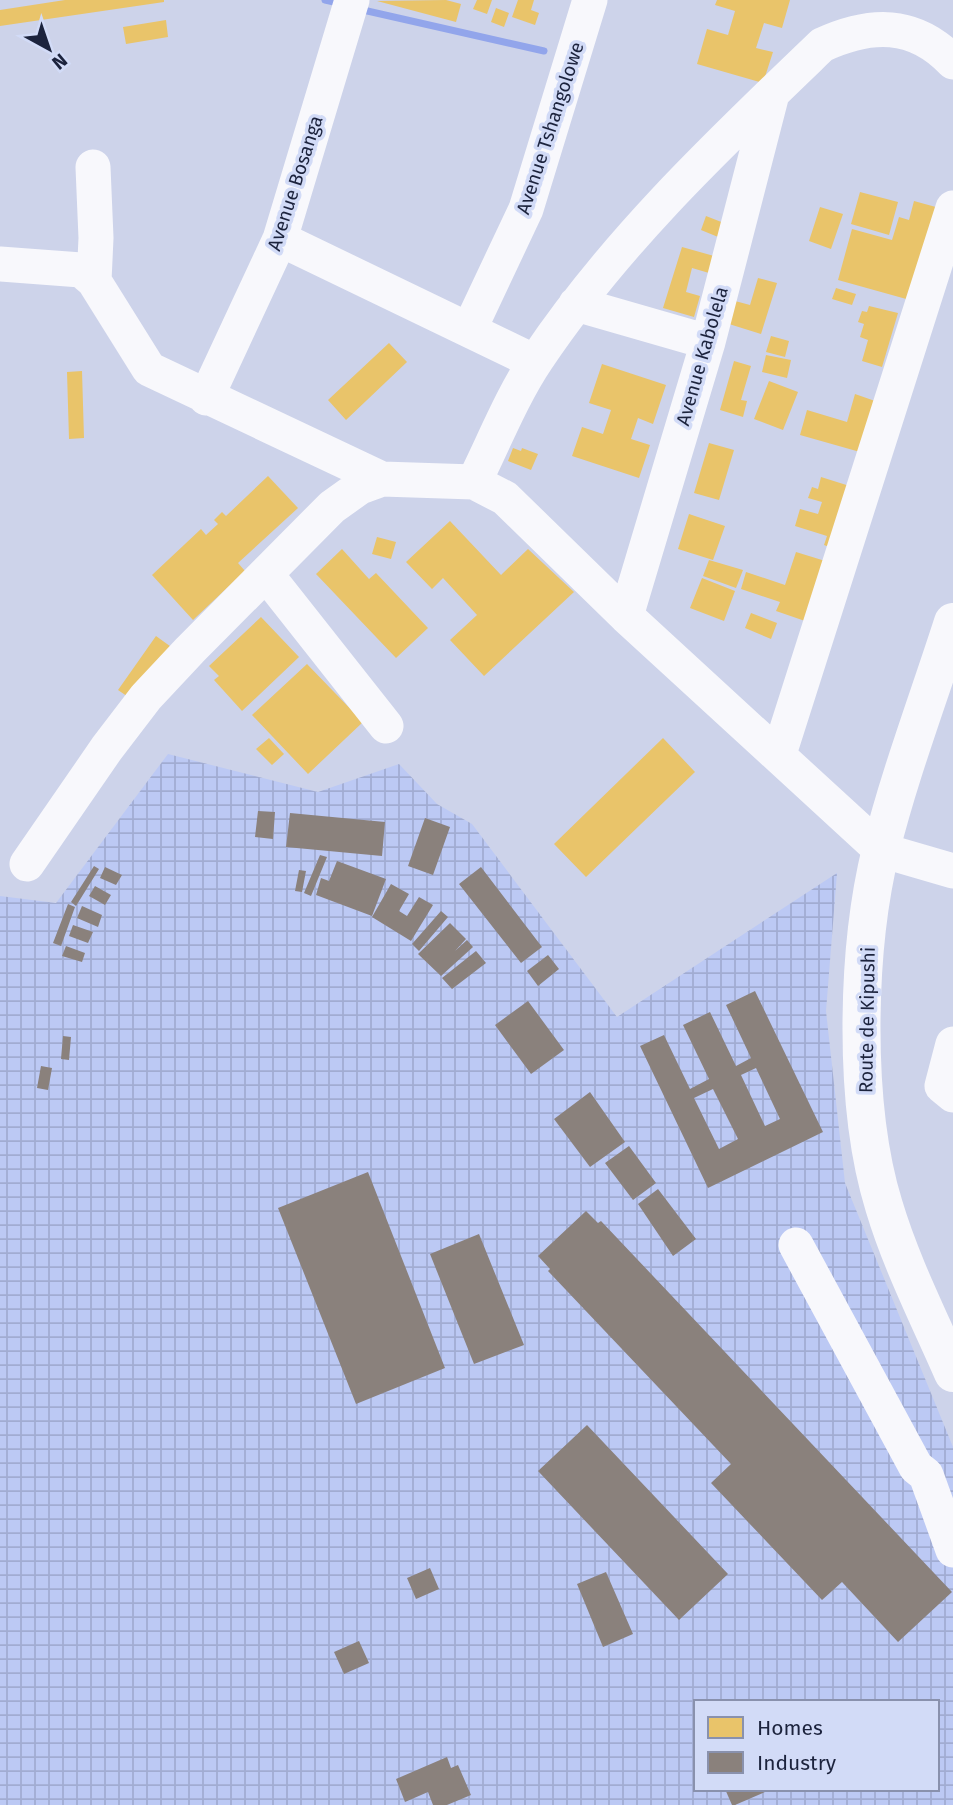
<svg xmlns="http://www.w3.org/2000/svg" width="953" height="1805" font-family="'Fira Sans',sans-serif">
<defs>
<pattern id="industrial-grid" width="8" height="8" patternUnits="userSpaceOnUse" patternTransform="scale(1.75)"><rect width="8" height="8" fill="#bcc9f4"/><path d="M0 4h8M4 0v8" fill="none" stroke="#a1acd2"/></pattern>
</defs>
<rect width="100%" height="100%" fill="#cdd3ea"/>
<!-- industrial -->
<path fill="url(#industrial-grid)" fill-rule="evenodd" d="M168 754 318 792 399 764 437 804 472 824 617 1017 837 873 826 1011 845 1183 953 1447V1805H0V896L56 903ZM696 1702H937V1789H696Z"/>
<!-- homes -->
<path fill="#e9c46a" d="M65 0H164V2L0 26V10Z
M446 0 461 4 456 22 377 1Z
M477 0H492L487 14 473 9Z
M518 0H534L531 10 539 13 535 25 512 17Z
M717 0H790L782 28 764 23 756 48 773 52 763 83 697 64 707 29 728 35 735 11 715 5Z
M496 8 509 13 504 27 491 22Z
M166 20 168 37 126 44 123 27Z
M860 192 898 202 889 235 851 224Z
M914 201 943 209 917 302 838 280 852 229 892 240 899 217 909 220Z
M820 207 843 214 831 249 809 241Z
M706 216 729 225 723 239 701 230Z
M682 247 714 256 709 273 692 268 686 292 700 296 694 317 663 308Z
M758 278 777 283 761 334 729 324 735 301 750 305Z
M836 288 856 294 852 305 832 299Z
M869 306 898 313 882 367 862 361 868 340 860 337 864 324 858 322 862 311 867 312Z
M771 336 789 341 785 357 766 352Z
M389 343 407 362 346 420 328 400Z
M766 355 791 360 787 378 762 372Z
M734 361 751 366 741 400 747 401 743 417 720 410Z
M602 364 666 385 653 424 638 418 631 439 650 445 639 478 572 456 582 427 603 434 611 410 589 403Z
M82 371 84 438 69 439 67 372Z
M769 381 798 392 783 430 754 419Z
M855 394 875 401 860 452 800 435 807 410 847 422Z
M709 443 734 450 719 500 694 493Z
M513 448 521 451 522 448 538 454 531 470 508 461Z
M268 476 298 508 238 563 245 571 193 620 152 575 201 529 206 535 218 524 214 520 222 512 226 516Z
M821 477 856 488 838 550 824 545 827 536 795 526 800 509 818 514 822 502 808 498 812 487 818 489Z
M689 514 725 526 713 560 678 549Z
M450 521 501 575 528 549 574 592 484 676 450 640 477 615 443 578 432 589 406 562Z
M377 537 396 542 391 559 372 554Z
M342 549 369 579 376 573 428 628 396 658 316 574Z
M796 552 835 564 805 621 776 611 780 602 741 589 746 572 785 585Z
M709 560 743 570 736 588 703 576Z
M702 578 735 591 724 621 690 608Z
M751 613 777 623 771 639 745 628Z
M261 617 299 657 242 711 214 680 219 676 209 666Z
M156 636 174 649 137 703 118 690Z
M307 664 363 722 308 774 252 715Z
M269 738 284 754 272 765 256 749Z
M663 738 695 772 586 877 554 844Z"/>
<!-- industry -->
<path fill="#8a817c" fill-rule="evenodd" d="M258 811 275 812 273 839 255 837Z
M290 813 385 822 382 856 286 847Z
M425 818 450 827 433 875 408 866Z
M320 855 327 857 311 896 304 893Z
M337 861 386 879 372 916 316 895 321 878 329 881Z
M94 866 99 869 76 906 71 902Z
M105 867 122 875 116 885 100 878Z
M481 867 542 947 521 963 459 884Z
M299 870 306 871 302 892 295 891Z
M391 884 409 894 399 911 407 916 419 897 433 905 411 941 372 917Z
M95 886 111 895 105 905 89 896Z
M68 904 75 907 61 946 53 943Z
M82 906 102 915 98 927 77 918Z
M441 911 448 917 419 951 412 944Z
M450 923 466 939 455 951 467 940 473 947 441 976 418 954Z
M73 925 93 932 88 943 69 936Z
M66 946 85 953 82 962 62 956Z
M476 951 486 963 452 989 442 978Z
M548 955 559 969 538 986 527 971Z
M755 991 823 1132 708 1188 640 1046 664 1035 690 1089 709 1079 683 1025 710 1012 736 1066 751 1058 726 1005ZM756 1068 780 1119 765 1126 741 1075ZM713 1089 738 1139 719 1149 694 1098Z
M528 1001 564 1050 531 1074 495 1025Z
M63 1036 71 1037 69 1060 61 1059Z
M41 1066 52 1068 48 1090 37 1088Z
M590 1092 625 1142 590 1167 554 1119Z
M629 1146 656 1183 633 1200 605 1163Z
M368 1172 445 1368 356 1404 278 1208Z
M658 1189 696 1239 673 1256 638 1204Z
M586 1211 598 1223 601 1221 952 1592 898 1642 842 1582 822 1600 711 1483 731 1464 548 1271 550 1269 538 1256Z
M479 1234 524 1345 474 1364 430 1254Z
M587 1425 728 1574 679 1620 538 1471Z
M430 1568 439 1589 416 1599 407 1578Z
M606 1572 633 1634 603 1647 577 1584Z
M359 1641 369 1663 344 1674 334 1652Z
M447 1757 451 1768 458 1765 471 1795 447 1805H433L428 1792 405 1802 396 1779Z
M725 1789H772L735 1805H732Z"/>
<g fill="none" stroke-linecap="round" stroke-linejoin="round">
<!-- stream -->
<path stroke="#92a5eb" stroke-width="7" d="M325 0 334 2
M363 10 544 51"/>
<!-- minor -->
<path stroke="#f8f8fc" stroke-width="35" d="M93 167 96 238 94 281
M280 239 535 362
M0 264 81 270 94 281 149 369 382 479
M576 304 708 342
M469 330 526 209 590 0
M206 398 280 239 352 0
M474 482C494 442 512 396 537 359 616 241 720 143 822 45 870 23 914 21 953 62
M266 574 386 726
M626 616 708 342 772 94
M779 754 953 208
M27 864 107 748 146 697 190 650 332 507 360 487 382 479 474 482 505 498 626 616 881 850 953 871
M953 1044 942 1086 953 1095
M796 1245 916 1467 926 1475 953 1550"/>
<!-- highway -->
<path stroke="#f8f8fc" stroke-width="38" d="M953 622C929 697 900 773 881 849 856 951 853 1106 884 1206 901 1263 929 1318 953 1373"/>
</g>
<g text-anchor="middle" dominant-baseline="central" stroke-width="7" stroke-linejoin="round" paint-order="stroke">
<!-- street labels -->
<g font-size="19" fill="#1c233d" stroke="#d2dbf7">
<text transform="translate(550 128) rotate(-72)">Avenue Tshangolowe</text>
<text transform="translate(295 183) rotate(-72)">Avenue Bosanga</text>
<text transform="translate(702 356) rotate(-74)">Avenue Kabolela</text>
<text transform="translate(867 1020) rotate(-89)">Route de Kipushi</text>
</g>
</g>
<!-- legend -->
<rect x="694" y="1700" width="245" height="91" fill="#d2dbf7" stroke="#8991ad" stroke-width="2"/>
<rect x="708" y="1717" width="35" height="21" fill="#e9c46a" stroke="#8991ad" stroke-width="2"/>
<text x="757" y="1735" font-size="21" fill="#1c233d">Homes</text>
<rect x="708" y="1752" width="35" height="21" fill="#8a817c" stroke="#8991ad" stroke-width="2"/>
<text x="757" y="1770" font-size="21" fill="#1c233d">Industry</text>
<!-- north arrow -->
<g transform="translate(49 49) rotate(140)" stroke="#d2dbf7" stroke-width="5" paint-order="stroke">
<path d="M0-5L12 26L0 18L-12 26Z" fill="#1c233d"/>
<text y="-10" font-size="19" font-weight="bold" text-anchor="middle" fill="#1c233d">N</text>
</g>
</svg>
